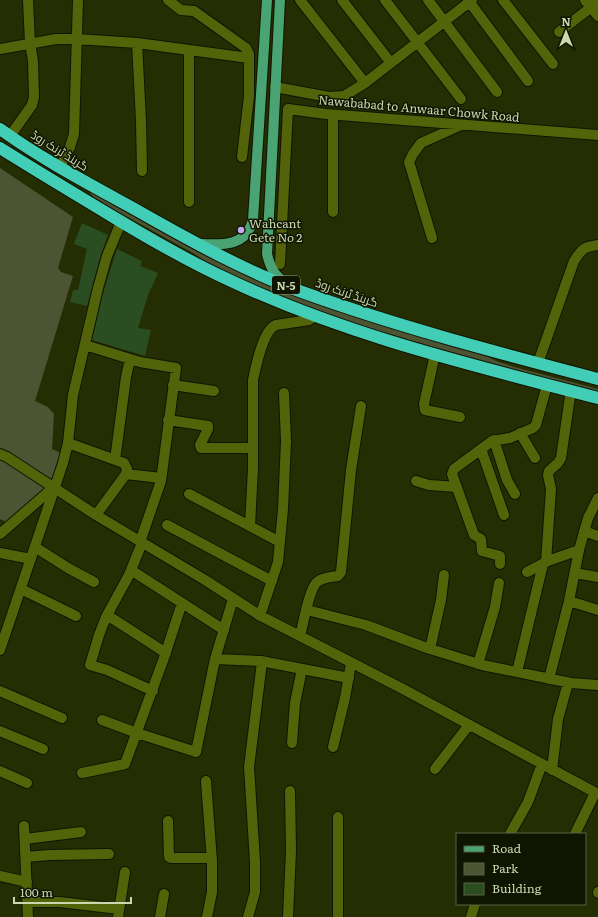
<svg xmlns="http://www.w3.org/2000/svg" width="598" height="917" font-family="Literata,Cairo,serif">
<rect width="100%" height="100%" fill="#252e02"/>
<!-- green -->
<path fill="#4c5434" d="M0 168 73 217 58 268 61 272 73 276 35 401 48 407 54 414 52 449 61 453 50 485 7 522 0 519Z
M92 190 137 216 402 331 484 355 496 361 518 368 598 389V394L489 366 328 317 224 273 193 253 95 199 90 193Z"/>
<!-- building -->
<path fill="#2a4e22" d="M82 223 108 235 101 254 87 306 70 302 73 290H78L87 249 74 244Z
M117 249 142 261 140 266 158 273 148 295 138 328 151 330 145 356 92 340 104 290Z"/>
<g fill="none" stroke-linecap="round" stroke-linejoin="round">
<defs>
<path id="minor" d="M168 0 181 10 194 11 246 48 249 54V96L242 157
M300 0 365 83
M342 0 391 63
M385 0 461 99
M428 0 497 92
M468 0 528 81
M503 0 553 64
M585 0 598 16
M559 32 598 2
M137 43 141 121 142 171
M0 49 56 39H77L137 43 249 58
M189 50V202
M275 87 329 97 344 96 365 83 472 0
M333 115V212
M10 136 32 105 34 97 33 61 30 43 28 0
M60 167 70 147 74 134 78 0
M432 238 409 162 413 154 421 143 459 126
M280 264 288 109 326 114 598 135
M85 345 140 362 176 368 161 481 140 542
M435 354 424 404 425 410 460 417
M538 363 574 261C582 249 583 247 598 245
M173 385 214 391
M168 420 208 426V429L200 445 201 448H253
M520 433 535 458
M494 440 507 480 515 494
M68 443 124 463 127 469 126 474 161 478
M481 449 504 515
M0 454 7 457 96 515 205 580 259 615 403 689 598 794
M115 460 126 377 130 359
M416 481 429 485 457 487
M189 494 280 542
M96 515 126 474
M167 525 272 581
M250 526 253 468V380C256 366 263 330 276 325L309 320 315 316
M584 531 598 536
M0 534 54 487
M142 543 129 575 106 617 99 635 90 665 107 670 153 691
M35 547 68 568 94 582
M0 553 31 559
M546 562 551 489 548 475 549 471 558 463 561 458 571 390
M500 564V556L482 551 481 539 474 535 452 474 454 469 492 441 510 438 533 428 536 425 547 385
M131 570 224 630
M527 572 548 561 579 550
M575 573 598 577
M21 589 76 616
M569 601 598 610
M307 610 366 625 427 648 482 665 571 683 598 685
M107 615 166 653
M260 616 278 562 283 509 286 441 284 393
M300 636C303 625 309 589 317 582 323 577 331 577 338 576L341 572 351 470 361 406
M430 649 441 600 444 575
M0 650 63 463 68 443 73 395 98 288 107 256 121 222
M215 659 261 661 349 678
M478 664 495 607 499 583
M517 672 543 564
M549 679 569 601 579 550 588 518 598 498
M0 691 62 718
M102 720 137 733 196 752 215 659 233 599
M0 731 43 749
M292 743 295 703 302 669
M333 747 345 698 351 663
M435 769 469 725
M552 770 558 719 568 683
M0 771 27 783
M82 773 125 764 164 658 182 603
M206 781 212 861V892L207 917
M168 821 169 857 171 858H212
M24 826 28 917
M510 834 528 802 542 764
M575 834 595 793
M25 839 81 832
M26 857 49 855 109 854
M0 876 27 882
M598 893V892
M28 902H60L119 909
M118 917 125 872
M160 917 164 894
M248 917 255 892V862L249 767 262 662
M288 917 291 851 290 791
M338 917V817
M471 917 475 904"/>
<path id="major" d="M280 0 267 254C270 267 274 275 285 283
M199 244C222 245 246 247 253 220L267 0"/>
<path id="highway" d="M0 129C43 160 91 185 138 211 191 241 245 271 302 292 399 327 499 353 598 379
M0 148C40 173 80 197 120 221 155 242 190 262 227 279 345 335 472 365 598 398"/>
</defs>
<!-- minor casing -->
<use href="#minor" stroke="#101500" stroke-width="12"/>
<!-- major casing -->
<use href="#major" stroke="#101500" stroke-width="12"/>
<!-- highway casing -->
<use href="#highway" stroke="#101500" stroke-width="14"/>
<!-- minor -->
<use href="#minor" stroke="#53630a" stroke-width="10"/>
<!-- major -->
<use href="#major" stroke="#49a372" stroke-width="10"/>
<!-- highway -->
<use href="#highway" stroke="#42cdb7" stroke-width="12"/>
</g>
<!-- markers -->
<circle fill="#c2a8f2" stroke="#0f1500" stroke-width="1.5" cx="241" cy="230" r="4"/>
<g text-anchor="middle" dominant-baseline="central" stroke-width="3" stroke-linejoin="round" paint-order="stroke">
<!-- shield labels -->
<rect fill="#0f1500" stroke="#939d7b" stroke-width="1" x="272" y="276" width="28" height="18" rx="3"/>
<g font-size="11" font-weight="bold" fill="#ccd7b0">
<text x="286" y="285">N-5</text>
</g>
<!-- street labels -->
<g font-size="12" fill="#ccd7b0" stroke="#0f1500">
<text transform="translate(419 108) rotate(5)">Nawababad to Anwaar Chowk Road</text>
<text transform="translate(60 150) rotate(32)">گرینڈ ٹرنک روڈ</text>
<text transform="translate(347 292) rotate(19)">گرینڈ ٹرنک روڈ</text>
</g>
<!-- poi labels -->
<g font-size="12" fill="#ccd7b0" stroke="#0f1500" text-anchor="start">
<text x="249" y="223">Wahcant<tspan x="249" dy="14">Gete No 2</tspan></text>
</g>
</g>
<!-- legend -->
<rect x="456" y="833" width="130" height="72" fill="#0f1500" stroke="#5b6346"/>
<rect x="464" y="846" width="20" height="6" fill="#49a372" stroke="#5b6346"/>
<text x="492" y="853" font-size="12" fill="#ccd7b0">Road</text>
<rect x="464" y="863" width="20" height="12" fill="#4c5434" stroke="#5b6346"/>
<text x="492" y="873" font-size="12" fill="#ccd7b0">Park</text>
<rect x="464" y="883" width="20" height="12" fill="#2a4e22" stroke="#5b6346"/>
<text x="492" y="893" font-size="12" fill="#ccd7b0">Building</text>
<!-- north arrow -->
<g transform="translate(566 32)" stroke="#0f1500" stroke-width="3" paint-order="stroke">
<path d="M0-3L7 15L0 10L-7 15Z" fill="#ccd7b0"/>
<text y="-6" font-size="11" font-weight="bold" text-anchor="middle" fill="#ccd7b0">N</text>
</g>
<!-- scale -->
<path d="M14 897v6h117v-6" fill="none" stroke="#ccd7b0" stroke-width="2"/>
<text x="20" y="897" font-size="12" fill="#ccd7b0" stroke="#0f1500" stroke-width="3" paint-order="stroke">100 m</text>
</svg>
